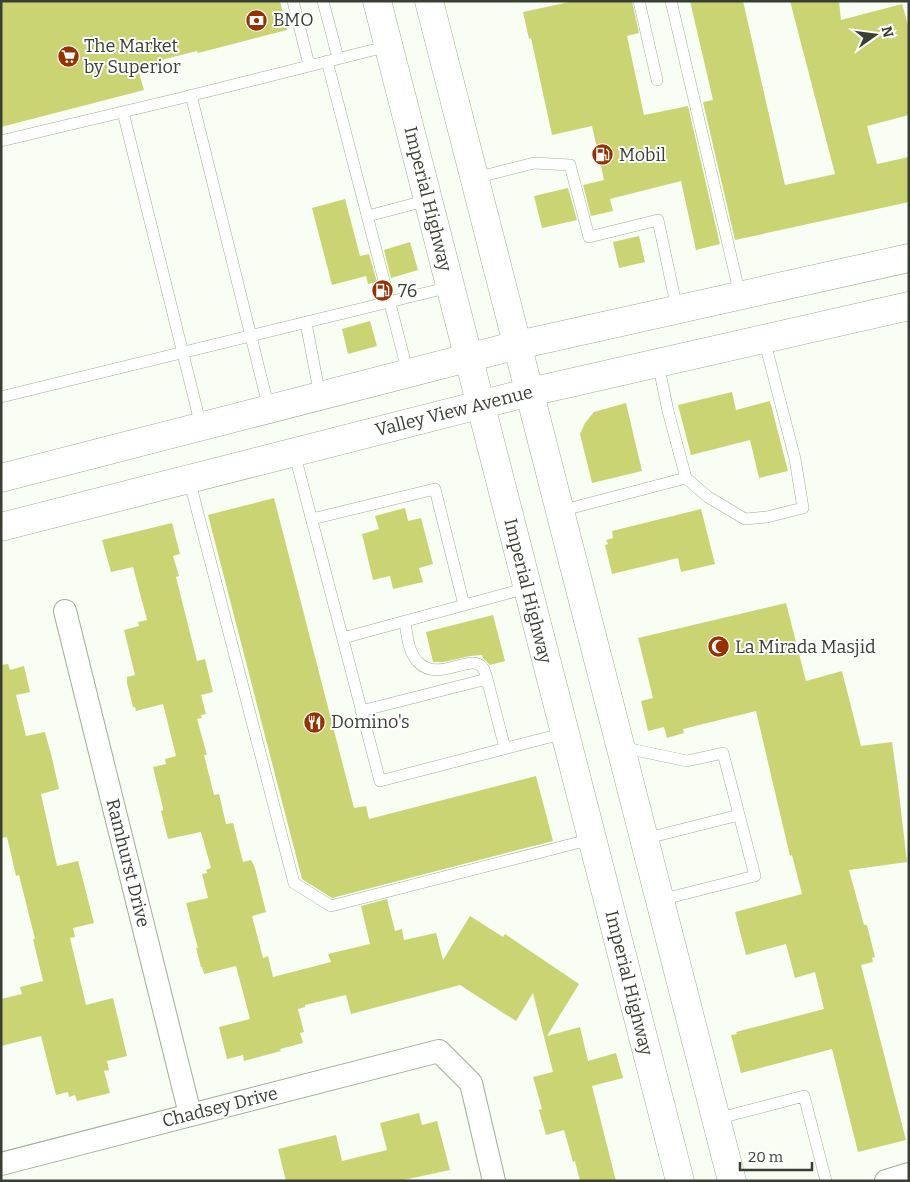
<svg xmlns="http://www.w3.org/2000/svg" width="910" height="1182" font-family="Bitter,serif">
<rect width="100%" height="100%" fill="#f8fef3"/>
<!-- building -->
<path fill="#cad473" d="M1 1H280L287 30 198 53 197 51 137 66 144 90 1 127Z
M574 1H632L639 33 627 36 644 115 688 106 720 244 696 250 681 181 610 199 613 211 591 216 583 185 604 180 592 126 552 135 531 38 529 39 523 12Z
M690 1H743L785 185 835 174 790 1H839L841 20 902 4 909 28V115L867 126 877 164 909 157V202L735 240 703 102 713 100Z
M568 188 577 220 542 228 534 196Z
M345 199 360 256 369 254 377 282 368 284 366 276 332 285 312 208Z
M639 236 645 262 619 268 613 242Z
M410 242 418 270 391 278 384 250Z
M370 321 377 346 348 354 342 329Z
M732 392 736 410 770 401 788 471 759 478 750 440 691 455 678 405Z
M626 403 642 471 592 483 580 434 585 423 594 412Z
M274 498 354 808 366 806 369 819 536 776 553 841 332 898 302 879 208 515Z
M405 508 408 521 421 518 433 564 419 568 423 582 393 589 390 576 373 580 362 534 379 529 375 516Z
M701 509 715 564 681 572 678 558 612 574 605 545 608 544 606 540 613 538 612 531Z
M172 523 180 554 173 556 179 576 176 577 197 661 205 659 213 692 201 695 206 714 201 715 202 718 197 719 207 755H204L214 795 219 794 226 824 233 823 243 862 251 860 255 868 266 912 252 916 263 958 268 956 273 977 331 962 328 954 370 944 361 906 387 899 395 931 402 929 404 940 436 933 443 960 470 916 503 937 505 934 579 984 547 1036 580 1027 588 1061 616 1053 623 1078 592 1086 616 1181H580L575 1161 573 1162 564 1130 546 1135 539 1110 542 1109 533 1077 553 1072 533 993 516 1021 460 985 351 1014 346 995 305 1005V1007L298 1009 304 1032 300 1033 303 1043 280 1049 281 1051 244 1061 243 1055 227 1059 219 1027 250 1019 236 966 204 974 202 967H201L196 948H198L196 941 186 903 208 898 202 874 207 873 206 870 211 868 201 832 168 839 161 811 163 810V808L153 767 166 764 165 759 176 756 163 704 136 711 135 707H133L127 683V677L135 675 124 630 139 626 138 622 147 620 133 567 111 572 102 540Z
M786 603 806 681 842 671 861 746 892 742 898 785 907 862 849 870 864 925H867L875 957 872 958 873 962 861 965 906 1140 858 1152 832 1049 741 1073 731 1035 737 1034 736 1032 824 1009 815 972 795 978 786 944 746 955 735 912 802 894 792 855 790 856 756 711 683 729 684 733 667 738 664 727 648 731 641 701 653 698 638 638Z
M493 615 505 661 490 665 483 658 482 655 470 656 444 662H433L426 632Z
M8 664 10 670 24 666 30 692 16 695 26 736 45 732 52 758 59 789 41 794 57 866 78 861 94 923 73 928 75 937 70 938 86 1005 113 998 127 1056 107 1061 109 1070 104 1071 110 1093 77 1101 75 1095 69 1097 68 1092 56 1095 41 1036 1 1046V999L22 994 20 987 43 981 33 939H35L19 875 16 876 7 837 1 838V665Z
M419 1113 422 1125 437 1121 450 1170 399 1181H286L278 1149 336 1135 342 1161 387 1150 380 1123Z"/>
<g fill="none" stroke-linecap="round" stroke-linejoin="round">
<defs>
<path id="lane" d="M293 1 309 65
M323 1 338 58
M639 1 657 80
M671 1 740 295
M327 61 408 373
M191 95 269 409
M123 112 201 426
M1 141 177 99 389 46
M475 178 534 163 570 165 589 237 658 220 677 309
M368 216 428 200
M306 323 320 396
M658 363 668 411 686 478 708 497 745 519 767 517 803 508 795 459 764 339
M1 397 450 287
M294 452 380 781 565 733
M189 479 294 883 331 906 592 839
M560 511 686 478
M312 519 435 489 464 605
M405 622C407 634 408 652 418 662 439 684 472 651 483 668 485 671 486 675 487 679
M343 638 527 588
M361 711 487 679 505 748
M621 747 687 761 723 753 755 876 660 900
M644 839 739 815
M716 1119 804 1096 826 1181"/>
<path id="street" d="M65 611 190 1114
M1 1164 439 1051 471 1083 494 1181
M886 1181 909 1174"/>
<path id="secondary" d="M1 478 518 345 909 258
M1 527 530 392 909 306"/>
<path id="primary" d="M377 1 680 1181
M429 1 732 1181"/>
</defs>
<!-- lane casing -->
<use href="#lane" stroke="#9dad93" stroke-width="12"/>
<!-- street casing -->
<use href="#street" stroke="#9dad93" stroke-width="24"/>
<!-- secondary casing -->
<use href="#secondary" stroke="#9dad93" stroke-width="29"/>
<!-- primary casing -->
<use href="#primary" stroke="#9dad93" stroke-width="29"/>
<!-- lane -->
<use href="#lane" stroke="#fff" stroke-width="11"/>
<!-- street -->
<use href="#street" stroke="#fff" stroke-width="22"/>
<!-- secondary -->
<use href="#secondary" stroke="#fff" stroke-width="28"/>
<!-- primary -->
<use href="#primary" stroke="#fff" stroke-width="28"/>
</g>
<!-- icons -->
<defs>
<symbol id="bank-disc" viewBox="-11 -11 22 22"><circle r="9.5" fill="#973102" stroke="#fff"/><path d="M-6-4H6V4H-6ZM0-2.3a2.3 2.3 0 1 0 0 4.6a2.3 2.3 0 1 0 0-4.6Z" fill="#fff"/></symbol>
<symbol id="supermarket-disc" viewBox="-11 -11 22 22"><circle r="9.5" fill="#973102" stroke="#fff"/><path d="M-6-5.5h2.5l.6 2H6L4.5 2H-2.5L-4.4-4H-6ZM-1.5 3.2a1.3 1.3 0 1 0 .1 0ZM3 3.2a1.3 1.3 0 1 0 .1 0Z" fill="#fff"/></symbol>
<symbol id="fuel-disc" viewBox="-11 -11 22 22"><circle r="9.5" fill="#973102" stroke="#fff"/><path d="M-5.5-6h7V0h2V4h1.3V-2.5L3-4.5l.8-.8L6-3V5H2.5V1h-1V6h-7ZM-4.2-4.7v3.2H.2V-4.7Z" fill="#fff"/></symbol>
<symbol id="mosque-disc" viewBox="-11 -11 22 22"><circle r="9.5" fill="#973102" stroke="#fff"/><path d="M3.5-4.9A6 6 0 1 0 3.5 4.9A5 5 0 1 1 3.5-4.9Z" fill="#fff"/></symbol>
<symbol id="restaurant-disc" viewBox="-11 -11 22 22"><circle r="9.5" fill="#973102" stroke="#fff"/><path d="M-5-6h1v4h1v-4h1v4h1v-4h1v5L-1.5 .5V6h-2V.5L-5-1ZM5-6V6H3V1.5H1.5Q1.5-4 5-6Z" fill="#fff"/></symbol>
</defs>
<g fill-rule="evenodd">
<use href="#bank-disc" x="244" y="8" width="25" height="25"/>
<use href="#supermarket-disc" x="56" y="44" width="25" height="25"/>
<use href="#fuel-disc" x="590" y="142" width="25" height="25"/>
<use href="#fuel-disc" x="370" y="278" width="25" height="25"/>
<use href="#mosque-disc" x="706" y="634" width="25" height="25"/>
<use href="#restaurant-disc" x="302" y="710" width="25" height="25"/>
</g>
<g text-anchor="middle" dominant-baseline="central" stroke-width="4" stroke-linejoin="round" paint-order="stroke">
<!-- poi labels -->
<g font-size="18" fill="#393f34" stroke="#fff" text-anchor="start">
<text x="273" y="20">BMO</text>
<text x="84" y="46">The Market<tspan x="84" dy="21">by Superior</tspan></text>
<text x="619" y="155">Mobil</text>
<text x="398" y="291">76</text>
<text x="735" y="647">La Mirada Masjid</text>
<text x="331" y="722">Domino's</text>
</g>
<!-- street labels -->
<g font-size="18" fill="#393f34" stroke="#fff">
<text transform="translate(428 199) rotate(76)">Imperial Highway</text>
<text transform="translate(454 411) rotate(-14)">Valley View Avenue</text>
<text transform="translate(528 591) rotate(76)">Imperial Highway</text>
<text transform="translate(128 863) rotate(76)">Ramhurst Drive</text>
<text transform="translate(629 983) rotate(76)">Imperial Highway</text>
<text transform="translate(220 1107) rotate(-14)">Chadsey Drive</text>
</g>
</g>
<!-- border -->
<rect width="910" height="1182" fill="none" stroke="#393f34" stroke-width="5"/>
<!-- north arrow -->
<g transform="translate(875 35) rotate(76)" stroke="#ffffff" stroke-width="4" paint-order="stroke">
<path d="M0-4L9 19L0 12L-9 19Z" fill="#393f34"/>
<text y="-8" font-size="14" font-weight="bold" text-anchor="middle" fill="#393f34">N</text>
</g>
<!-- scale -->
<path d="M740 1162v8h72v-8" fill="none" stroke="#393f34" stroke-width="2.5"/>
<text x="748" y="1162" font-size="15" fill="#393f34" stroke="#ffffff" stroke-width="4" paint-order="stroke">20 m</text>
</svg>
